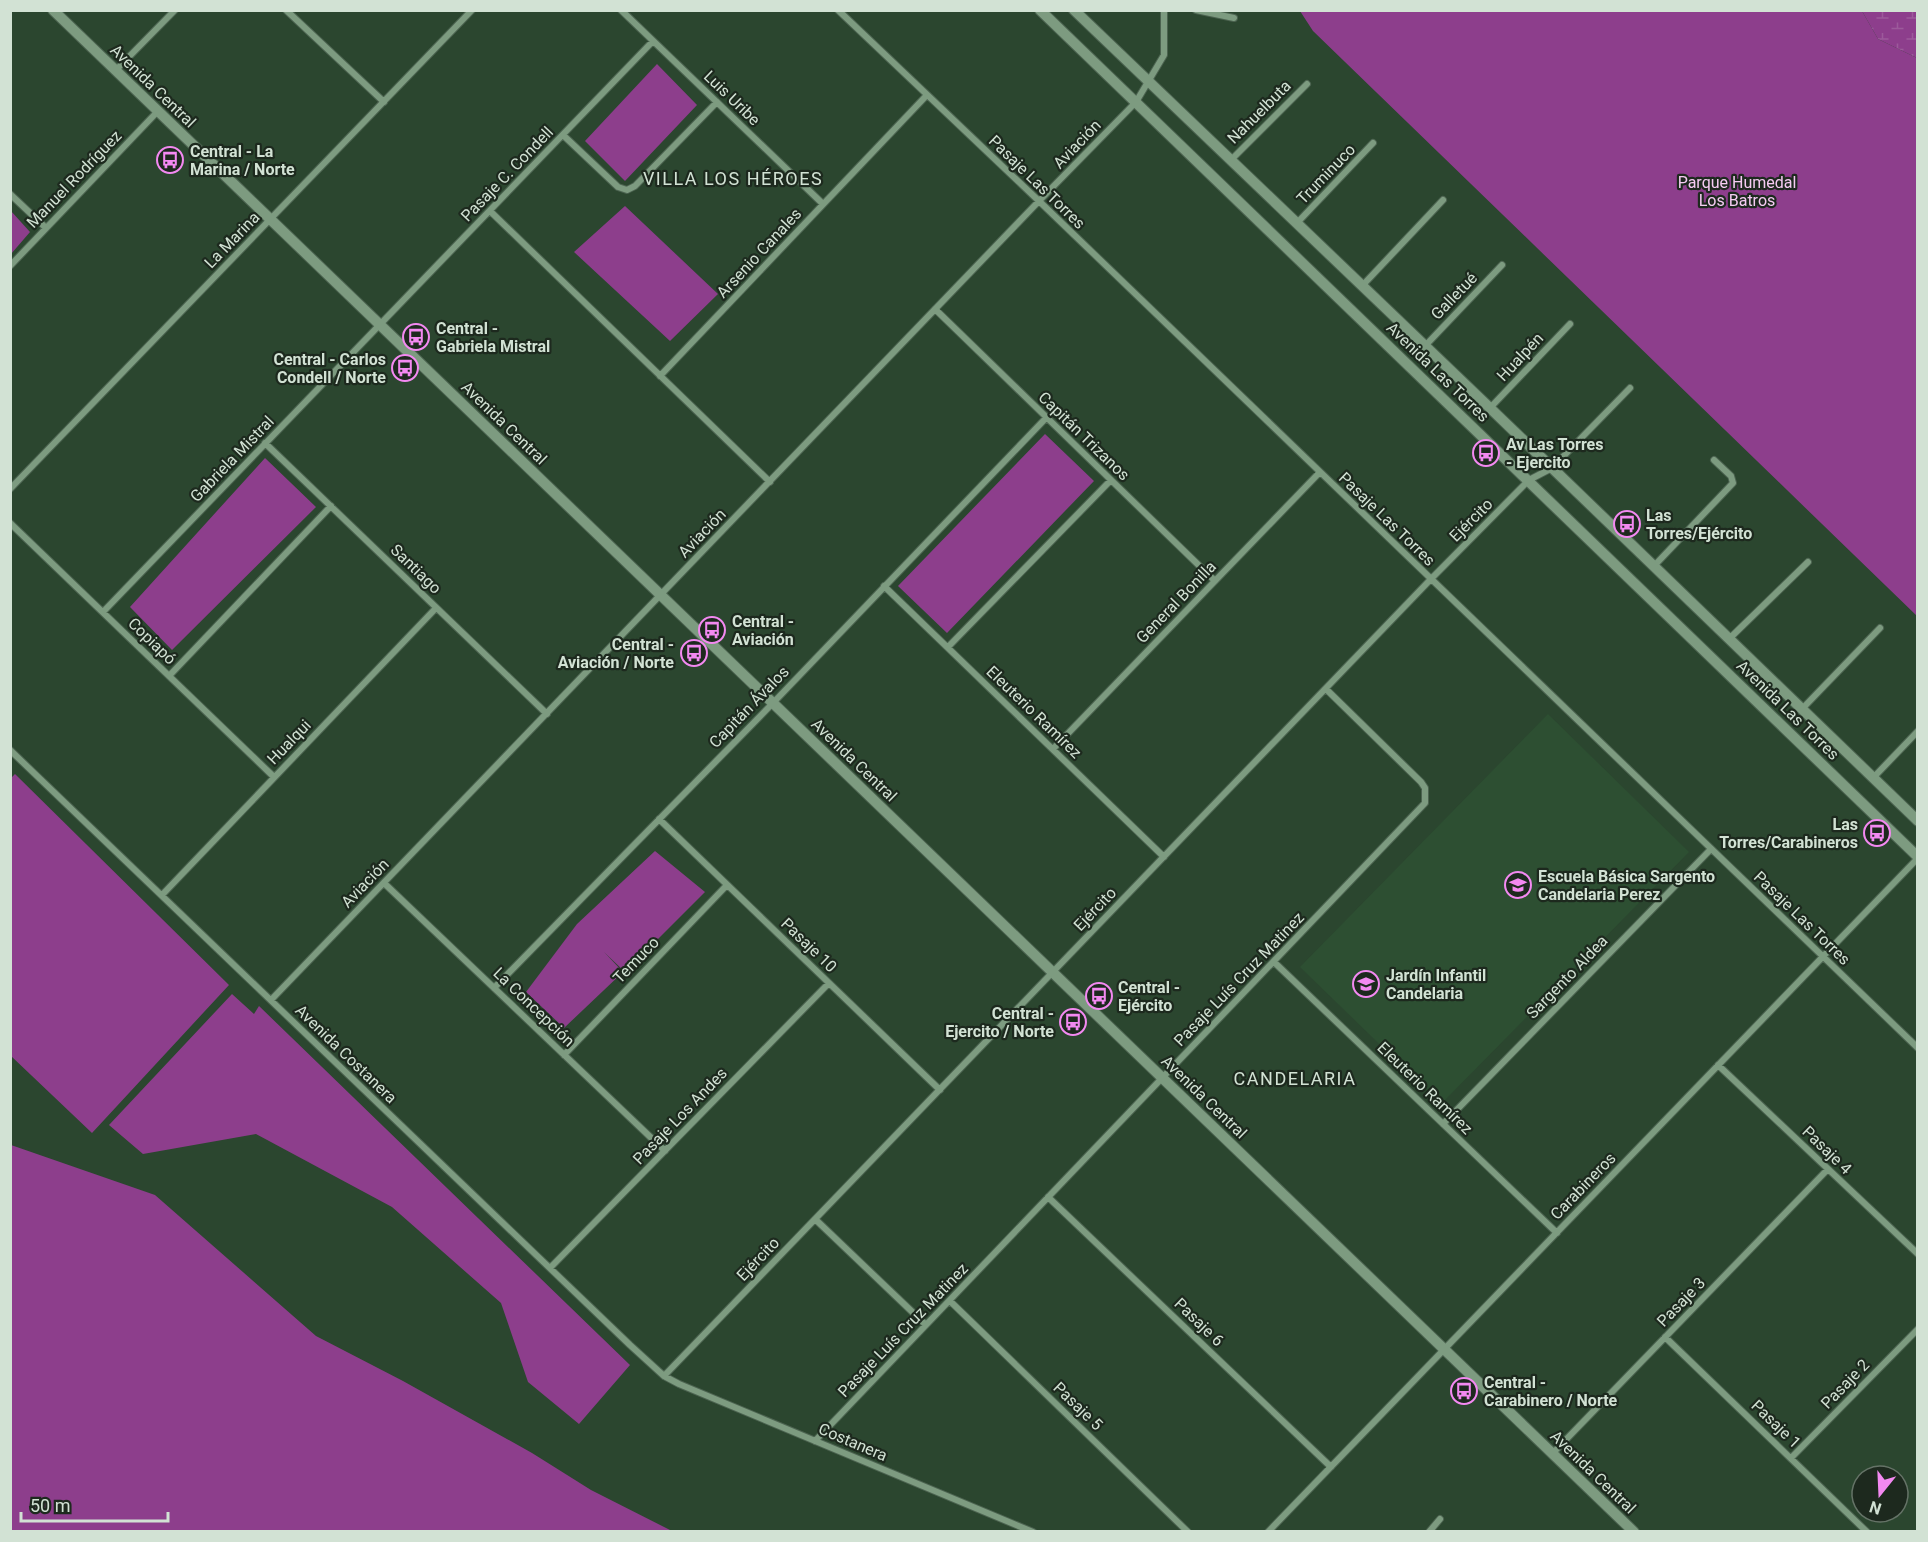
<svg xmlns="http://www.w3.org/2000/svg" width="1928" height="1542" font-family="Roboto,sans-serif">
<defs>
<pattern id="wetland-marsh" width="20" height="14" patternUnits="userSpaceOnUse" patternTransform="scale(1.5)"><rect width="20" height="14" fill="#8d3e8c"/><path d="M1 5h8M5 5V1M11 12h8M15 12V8" fill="none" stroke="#9c5a9b"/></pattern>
</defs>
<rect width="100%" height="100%" fill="#2b462f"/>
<!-- built -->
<path fill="#2d4f32" d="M1548 714 1689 852 1441 1104 1300 967Z"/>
<!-- green -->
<path fill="#8d3e8c" d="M1300 11H1862L1878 39 1917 58V616L1313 31Z
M657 64 697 105 625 181 585 141Z
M625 206 718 294 670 341 574 252Z
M11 211 30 232 11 254H10Z
M1045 434 1094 481 947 633 898 586Z
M265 458 316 507 172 650 130 607Z
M15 774 229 985 92 1133 11 1056 10 779Z
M655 851 705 892 625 972 604 952 623 972 564 1028 526 992 577 924Z
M232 994 254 1014 259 1006 630 1365 579 1424 528 1382 501 1303 392 1207 256 1134 143 1154 109 1125Z
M11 1145 155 1195 316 1336 403 1381 532 1453 591 1490 672 1531H11Z"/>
<!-- wetland -->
<path fill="url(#wetland-marsh)" d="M1862 11H1917V58L1878 39Z"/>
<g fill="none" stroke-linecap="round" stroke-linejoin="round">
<defs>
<path id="minor" d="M286 10 384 102
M621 10 823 204
M838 10 1039 201 1918 1048
M1196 10 1234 18
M115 71 175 10
M563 135 618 187 627 190 635 186 717 102
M1231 160 1307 84
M10 194 46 228
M490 211 770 482
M1297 223 1373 143
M10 266 158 111
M1362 286 1443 200
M935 309 1215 581
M1425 346 1502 265
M660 376 926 96
M1490 408 1570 324
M265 443 547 714
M10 489 472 10
M10 523 274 777
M1654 566 1733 483 1731 476 1714 460
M884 586 1164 857
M103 612 653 41
M1729 639 1808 562
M948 647 1111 480
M169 676 331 506
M1802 709 1880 628
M1053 749 1319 473
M10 750 630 1345 664 1376 679 1384 1033 1532
M1873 778 1918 731
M659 819 940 1090
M384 883 665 1151
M162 895 436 608
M1274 962 1557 1233
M494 988 773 703 1046 418
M271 1000 1039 201 1136 102 1164 55V10
M564 1055 727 885
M1718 1065 1918 1254
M1443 1124 1711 849
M1048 1197 1331 1467
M815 1219 926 1325
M550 1268 829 983
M950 1301 1188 1532
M1665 1337 1867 1532
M664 1376 1430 580 1529 480 1552 468 1630 388
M815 1441 1425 803V788L1421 782 1326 689
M1553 1453 1828 1169
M1791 1458 1918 1329
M1268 1532 1918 858
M1429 1532 1440 1519"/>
<path id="tertiary" d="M53 10 1634 1532
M1040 10 1918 857
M1074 10 1490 408 1918 821"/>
</defs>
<!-- minor casing -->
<use href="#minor" stroke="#4c6350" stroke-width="8"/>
<!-- tertiary casing -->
<use href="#tertiary" stroke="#4c6350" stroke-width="12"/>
<!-- minor -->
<use href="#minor" stroke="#7d9b80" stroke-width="6"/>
<!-- tertiary -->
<use href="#tertiary" stroke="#7d9b80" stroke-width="10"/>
</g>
<!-- icons -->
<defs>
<symbol id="bus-ring" viewBox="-11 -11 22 22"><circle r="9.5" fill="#1d291e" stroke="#f389f1" stroke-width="1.5"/><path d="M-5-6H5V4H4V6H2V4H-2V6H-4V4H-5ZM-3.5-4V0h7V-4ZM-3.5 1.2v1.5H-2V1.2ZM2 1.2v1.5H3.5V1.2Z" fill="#f389f1"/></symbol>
<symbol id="school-ring" viewBox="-11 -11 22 22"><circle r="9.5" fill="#1d291e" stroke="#f389f1" stroke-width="1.5"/><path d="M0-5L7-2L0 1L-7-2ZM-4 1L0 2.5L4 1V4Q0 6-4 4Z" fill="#f389f1"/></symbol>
</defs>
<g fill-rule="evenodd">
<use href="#bus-ring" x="155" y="145" width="30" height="30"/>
<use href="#bus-ring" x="401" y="322" width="30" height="30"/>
<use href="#bus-ring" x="390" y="353" width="30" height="30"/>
<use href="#bus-ring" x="1471" y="438" width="30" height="30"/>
<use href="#bus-ring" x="1612" y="509" width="30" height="30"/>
<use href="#bus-ring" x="697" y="615" width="30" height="30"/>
<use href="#bus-ring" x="679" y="638" width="30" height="30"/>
<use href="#bus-ring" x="1862" y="818" width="30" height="30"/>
<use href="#school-ring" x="1503" y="870" width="30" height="30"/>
<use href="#school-ring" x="1351" y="969" width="30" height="30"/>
<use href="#bus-ring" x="1084" y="981" width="30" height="30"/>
<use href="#bus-ring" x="1058" y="1007" width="30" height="30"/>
<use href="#bus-ring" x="1449" y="1376" width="30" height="30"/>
</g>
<g text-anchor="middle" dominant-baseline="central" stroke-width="4.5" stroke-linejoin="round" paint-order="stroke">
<!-- street labels -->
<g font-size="16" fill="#d2e2d4" stroke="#1d291e">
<text transform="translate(153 86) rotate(44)">Avenida Central</text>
<text transform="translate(732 98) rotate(44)">Luis Uribe</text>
<text transform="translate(1259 112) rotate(-45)">Nahuelbuta</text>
<text transform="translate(1077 144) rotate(-46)">Aviación</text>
<text transform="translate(507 174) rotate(-46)">Pasaje C. Condell</text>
<text transform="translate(1326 174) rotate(-46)">Truminuco</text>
<text transform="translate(74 179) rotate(-46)">Manuel Rodríguez</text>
<text transform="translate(1037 182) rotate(44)">Pasaje Las Torres</text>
<text transform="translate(232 240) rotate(-46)">La Marina</text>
<text transform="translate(759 253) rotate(-47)">Arsenio Canales</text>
<text transform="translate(1454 296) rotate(-46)">Galletué</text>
<text transform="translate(1520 357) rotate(-47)">Hualpén</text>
<text transform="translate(1438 372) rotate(44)">Avenida Las Torres</text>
<text transform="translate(504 423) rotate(44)">Avenida Central</text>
<text transform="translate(1084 436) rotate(44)">Capitán Trizanos</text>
<text transform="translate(232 459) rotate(-46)">Gabriela Mistral</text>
<text transform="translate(1387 519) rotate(44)">Pasaje Las Torres</text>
<text transform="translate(1471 520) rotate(-45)">Ejército</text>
<text transform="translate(702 533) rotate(-46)">Aviación</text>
<text transform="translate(416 569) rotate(44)">Santiago</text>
<text transform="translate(1176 602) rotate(-46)">General Bonilla</text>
<text transform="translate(152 641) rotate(44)">Copiapó</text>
<text transform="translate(749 707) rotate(-46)">Capitán Ávalos</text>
<text transform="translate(1788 710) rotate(44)">Avenida Las Torres</text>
<text transform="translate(1034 712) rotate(44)">Eleuterio Ramírez</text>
<text transform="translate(289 742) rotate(-46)">Hualqui</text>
<text transform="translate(854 760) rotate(44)">Avenida Central</text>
<text transform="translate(365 883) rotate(-46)">Aviación</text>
<text transform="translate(1095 909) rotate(-46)">Ejército</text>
<text transform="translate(1802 918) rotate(44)">Pasaje Las Torres</text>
<text transform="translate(809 945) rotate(44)">Pasaje 10</text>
<text transform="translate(636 960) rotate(-46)">Temuco</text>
<text transform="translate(1567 977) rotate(-46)">Sargento Aldea</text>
<text transform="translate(1239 979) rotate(-46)">Pasaje Luís Cruz Matinez</text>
<text transform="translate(534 1007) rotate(44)">La Concepción</text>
<text transform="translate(346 1054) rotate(44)">Avenida Costanera</text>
<text transform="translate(1425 1088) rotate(44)">Eleuterio Ramírez</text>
<text transform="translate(1204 1097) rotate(44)">Avenida Central</text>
<text transform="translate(680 1116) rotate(-46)">Pasaje Los Andes</text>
<text transform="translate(1827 1150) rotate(44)">Pasaje 4</text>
<text transform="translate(1583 1186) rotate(-46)">Carabineros</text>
<text transform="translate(758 1259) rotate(-46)">Ejército</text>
<text transform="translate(1681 1302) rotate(-46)">Pasaje 3</text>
<text transform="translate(1199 1322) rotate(44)">Pasaje 6</text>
<text transform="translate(903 1330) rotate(-46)">Pasaje Luís Cruz Matinez</text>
<text transform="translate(1845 1384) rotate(-46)">Pasaje 2</text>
<text transform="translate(1078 1406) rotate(44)">Pasaje 5</text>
<text transform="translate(1776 1424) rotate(44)">Pasaje 1</text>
<text transform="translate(853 1442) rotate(23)">Costanera</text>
<text transform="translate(1593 1472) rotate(44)">Avenida Central</text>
</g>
<!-- poi labels -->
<g font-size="16" font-weight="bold" fill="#d2e2d4" stroke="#1d291e" text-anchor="start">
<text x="190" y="151">Central - La<tspan x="190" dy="18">Marina / Norte</tspan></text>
<text x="436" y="328">Central -<tspan x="436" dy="18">Gabriela Mistral</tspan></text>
<text x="386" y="359" text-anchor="end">Central - Carlos<tspan x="386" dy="18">Condell / Norte</tspan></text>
<text x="1506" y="444">Av Las Torres<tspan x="1506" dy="18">- Ejercito</tspan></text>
<text x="1646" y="515">Las<tspan x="1646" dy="18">Torres/Ejército</tspan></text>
<text x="732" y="621">Central -<tspan x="732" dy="18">Aviación</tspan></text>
<text x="674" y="644" text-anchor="end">Central -<tspan x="674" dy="18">Aviación / Norte</tspan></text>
<text x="1858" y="824" text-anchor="end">Las<tspan x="1858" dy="18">Torres/Carabineros</tspan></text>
<text x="1538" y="876">Escuela Básica Sargento<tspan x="1538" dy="18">Candelaria Perez</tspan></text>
<text x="1386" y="975">Jardín Infantil<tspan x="1386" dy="18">Candelaria</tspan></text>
<text x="1118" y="987">Central -<tspan x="1118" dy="18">Ejército</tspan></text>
<text x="1054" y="1013" text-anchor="end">Central -<tspan x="1054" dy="18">Ejercito / Norte</tspan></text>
<text x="1484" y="1382">Central -<tspan x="1484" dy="18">Carabinero / Norte</tspan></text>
</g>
<!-- park labels -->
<g font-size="16" fill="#f6cbf3" stroke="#1d291e">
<text x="1737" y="182">Parque Humedal<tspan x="1737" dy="18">Los Batros</tspan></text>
</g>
<!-- neighbourhood labels -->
<g font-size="18" letter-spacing="1.5" fill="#d2e2d4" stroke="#1d291e">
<text x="733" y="178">VILLA LOS HÉROES</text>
<text x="1295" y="1078">CANDELARIA</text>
</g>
</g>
<!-- border -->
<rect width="1928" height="1542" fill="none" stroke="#d2e2d4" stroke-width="24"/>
<!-- north arrow -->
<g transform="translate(1880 1494) rotate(198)"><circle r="28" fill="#1d291e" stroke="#657367" stroke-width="1.5"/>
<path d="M0-4.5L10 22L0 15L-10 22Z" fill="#f389f1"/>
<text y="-9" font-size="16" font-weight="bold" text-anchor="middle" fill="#d2e2d4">N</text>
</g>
<!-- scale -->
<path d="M21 1512v9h147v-9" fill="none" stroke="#d2e2d4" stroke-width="3"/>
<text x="30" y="1512" font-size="18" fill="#d2e2d4" stroke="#1d291e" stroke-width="4.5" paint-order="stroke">50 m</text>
</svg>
